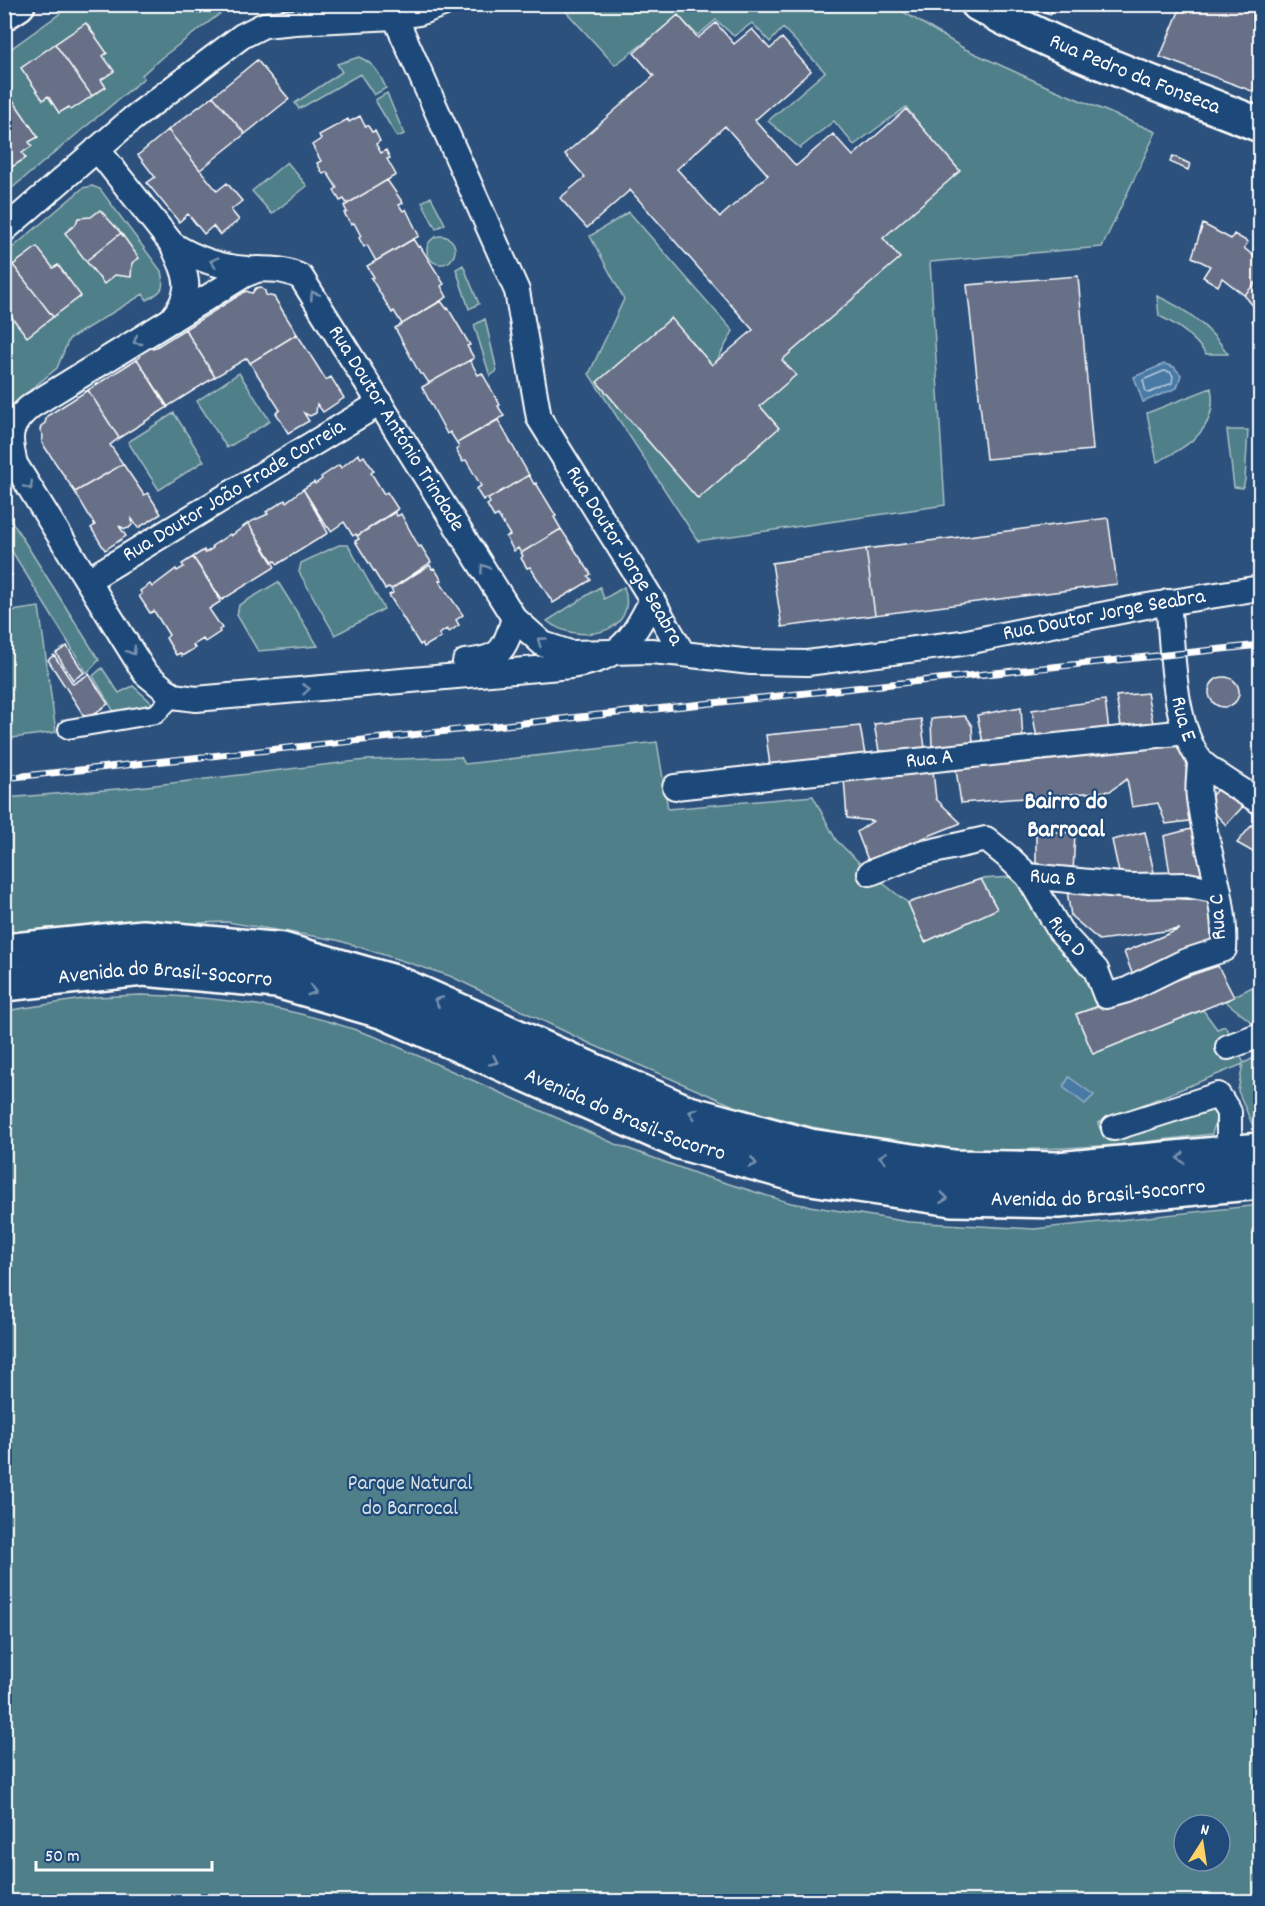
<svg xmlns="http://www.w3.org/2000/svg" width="1265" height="1906" font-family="Dekko,sans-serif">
<rect width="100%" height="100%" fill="#2d517d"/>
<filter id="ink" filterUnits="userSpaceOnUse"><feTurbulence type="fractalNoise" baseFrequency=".0167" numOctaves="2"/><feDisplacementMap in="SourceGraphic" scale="12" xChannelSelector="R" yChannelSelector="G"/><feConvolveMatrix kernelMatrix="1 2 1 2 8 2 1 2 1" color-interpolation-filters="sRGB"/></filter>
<g filter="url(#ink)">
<!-- green -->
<path fill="#507f89" stroke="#a8bfc4" stroke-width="1.5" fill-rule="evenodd" d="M72 5H235L229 7 161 58 142 75 144 78 5 194V53Z
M560 5H892L965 49 1046 86 1156 132 1102 247 930 262 945 505 698 541 589 374 624 299 590 236 629 212 733 331 712 370 744 405 767 359 877 238 955 170 906 107 854 145 834 121 800 148 768 121 825 72 783 28 770 42 752 23 734 36 716 20 698 35 678 17 615 65Z
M359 57C375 64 379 73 386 88L374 95 360 74 299 109 295 103 342 72 337 64Z
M387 93 404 134 397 137 375 100Z
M287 162 307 186 272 214 252 191Z
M92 186 100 189 161 271C165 289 163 291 147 300L143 294 69 339 57 368 5 411V254L83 188Z
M431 197 445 224 436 229 422 202Z
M427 250a14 14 0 1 1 28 0a14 14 0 1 1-28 0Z
M463 265 479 304 469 309 456 269Z
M1157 296C1187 309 1210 327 1228 354H1206C1193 336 1179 325 1159 316Z
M485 319 497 371 490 376 474 325Z
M239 373 270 421 227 448 197 401Z
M1211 388C1219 428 1189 446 1157 462L1147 413Z
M174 413 204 461 159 490 128 442Z
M1227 430H1248L1245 480 1243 488 1234 487Z
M4 509 99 660 87 673 5 540Z
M339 545H348L384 609 335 635 299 572 301 563Z
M278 582 318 646 258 651 237 615 239 605Z
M600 587 604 599 624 587C640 636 576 645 547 621Z
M39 607 56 732 5 739V612Z
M102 668 119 693 133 686 152 703 145 709 114 712 93 676Z
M657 742 668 809 813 796 836 840 870 873 908 903 925 942 997 909 981 879 1028 876 1107 1003 1076 1014 1093 1053 1203 1010 1217 1029 1225 1026 1244 1063 1260 1055V1131H1255L1238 1091 1243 1064 1098 1123 1100 1129 1212 1104 1219 1109 1212 1134 1118 1145 1064 1148 977 1151 913 1145 812 1127 734 1106 593 1045 450 976 337 940 227 922 48 928 5 935V798L130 788 366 760 461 757 465 764Z
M1260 983V1029L1225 1001Z
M140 995C224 996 297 1008 376 1037L613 1143 700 1175 791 1203 909 1222 1034 1229 1260 1205V1901H5V1011L96 997ZM1184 1825H1220V1861H1184Z"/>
<!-- water -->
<path fill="#4979a5" stroke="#92afc9" stroke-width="1.5" d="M1164 364 1174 367 1181 375 1177 388 1143 402 1134 377Z
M1069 1077 1094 1095 1085 1104 1063 1087Z"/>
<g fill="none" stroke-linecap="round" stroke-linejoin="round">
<!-- shore -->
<path stroke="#b6c9db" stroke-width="1.5" d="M1164 371 1170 372 1173 376 1172 383 1149 393 1146 392 1143 380Z"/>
</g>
<!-- building -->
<path fill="#676f88" stroke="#fff" stroke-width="1.5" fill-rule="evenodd" d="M181 4H217L209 11 208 10 199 13 186 10Z
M1033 4H1057L1050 15Z
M1182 4H1260V94L1160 57Z
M678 15 698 38 716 23 734 44 752 29 770 49 782 38 811 71 755 120 796 166 833 134 853 156 906 109 960 171 883 238 900 258 782 360 796 375 760 406 779 428 698 499 597 382 671 318 712 365 753 330 630 190 587 228 560 198 585 177 565 154 654 76 634 53ZM725 126 768 175 720 217 677 169Z
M86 23 107 53 103 56 114 71 101 80 106 87 92 96 55 44Z
M55 44 92 96 71 110 69 107 59 113 48 96 43 100 21 68Z
M257 60 289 99 245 134 213 96Z
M4 87 38 137 29 142 32 146 22 153 26 158 4 172Z
M213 96 245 134 200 170 168 130Z
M360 116 365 126H368L372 132 375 131 380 141 376 144 381 153 386 150 390 158 387 159 396 175 347 204 344 199 340 201 334 190 337 188 327 172 323 174 317 163 321 161 312 145 321 139 319 135 348 119 349 122Z
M168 130 217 191 227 183 242 201 231 210 239 220 220 235 213 226 204 234 188 214 179 222 147 183 155 177 138 155Z
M1173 156 1190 164 1188 170 1170 162Z
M387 180 403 203 399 205 403 211 406 209 419 236 376 261 367 245 364 247 359 238 361 236 354 223 351 224 344 213 347 212 344 206Z
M100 210 121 233 86 261 65 233 76 224 78 218 91 217Z
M1203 224 1231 239 1234 234 1248 242 1244 248 1260 261V279L1244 295 1222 278 1218 286 1203 277 1210 266 1192 257Z
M121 233 139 258 132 263 131 277 115 275 104 284 86 261Z
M413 239 418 247 420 246 444 284 441 286 447 297 402 324 394 311 392 313 371 278 374 277 367 266Z
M37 247 53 268 58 265 81 296 53 317 13 265Z
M13 265 53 317 27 337 4 307V271Z
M1078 276 1093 450 986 459 967 285Z
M1260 279V314L1244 295Z
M260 287 265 291 266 295 274 297 297 334 250 363 247 358 215 377 185 329 246 291 252 293 256 288Z
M441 301 447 309 448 308 470 345 467 346 474 358 429 383 423 374H420L395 328Z
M1260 314V334L1252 320Z
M185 329 215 377 167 407 137 359 140 357V352L149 346 153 349Z
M297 334 326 380 331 377 344 398 323 412 317 404 316 413 310 416 304 413 309 421 288 433 276 413 280 410 250 363Z
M137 359 168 407 119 438 88 390Z
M470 360 478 375 482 373 500 405 498 406 504 416 457 443 450 432 447 434 422 387Z
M88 390 119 438 110 445 123 464 75 492 42 443 43 436 40 430 41 426 45 423 47 416Z
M498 420 529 475 488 499 487 498 483 500 476 489 481 486 466 460 463 462 456 450 459 448 457 443Z
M358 454 361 458 364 456 374 471 371 473 384 494 387 492 398 509 357 536 356 534 353 536 344 522 331 531 328 527H327L303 489 314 482 315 484 322 479 321 477 339 465 341 468Z
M123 464 144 495 148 493 161 514 138 528 132 519V525L129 528 125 529 119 526 126 536 105 550 91 528 95 525 75 492Z
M529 475 534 484 536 483 556 516 554 517 561 529 521 553 518 548 514 551 506 537 510 535 498 515 494 517 487 505 490 503 488 499Z
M303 489 328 533 278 564 275 561 273 562 248 523 268 514 266 512 285 500 286 502Z
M395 512 397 516 401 514 419 547 421 546 431 562 391 589 389 587 385 589 355 541 359 539 357 536Z
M1108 518 1117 584 875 615 866 549Z
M248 523 275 567 222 600 193 557 204 550 205 553 213 548 212 546 230 534 231 536Z
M561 529 591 574 588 576 591 580 553 603 530 567 527 568 521 558 523 556 521 553Z
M866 549 875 615 782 627 772 563Z
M193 557 218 596 220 602 209 609 222 628 219 630 220 632 205 642 203 639 193 645 195 648 182 656 180 653 176 655 166 638 169 635 154 611 150 613 139 596 142 594 140 591 150 584 152 587 176 569 177 571 184 567 182 564Z
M430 565 432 569 434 568 442 580 439 581 463 615 456 620 459 625 449 632 447 629 439 634 441 637 424 647 422 643 420 645 389 595 393 593 391 589Z
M4 570 12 575 4 587Z
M67 646 84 673 73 680 56 653Z
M54 655 73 684 89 674 108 704 86 719 48 660Z
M1209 692a15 15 0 1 1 30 0a15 15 0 1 1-30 0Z
M1147 693 1153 723 1121 726 1116 696Z
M1105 700 1109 731 1037 739 1032 710Z
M1021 707 1023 742 984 747 977 715Z
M965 716 972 726 973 743 932 746 931 719Z
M921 719 926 755 903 751H879L874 724Z
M860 726 865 755 770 766 766 735Z
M1185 743 1187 782 1196 820 1166 824 1158 803 1132 807 1127 779 1110 791 961 803 955 763Z
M933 771 936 799 961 823 868 860 857 832 873 821 847 818 844 778Z
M1222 784 1247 802 1226 825 1205 803Z
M1260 815V856L1237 843Z
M1191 829 1206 878 1171 880 1164 836Z
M1036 831 1075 833 1073 872 1036 867Z
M1145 832 1155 877H1120L1112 840Z
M981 879 997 909 925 942 908 903Z
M1067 891 1213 901 1217 942 1134 978 1124 952 1180 929 1099 940 1071 916Z
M1218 966 1234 997 1093 1054 1076 1014Z"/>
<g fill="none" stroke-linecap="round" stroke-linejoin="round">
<defs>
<path id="pedestrian" d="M68 729 156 714 173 696"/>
<g id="minor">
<path id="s1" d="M395 17 517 291 539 418 648 593 683 654 751 662 807 663 962 643 1141 607 1260 588"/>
<path d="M97 149 172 244C187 276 195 290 171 320"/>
<path d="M4 230 132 119 242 36 264 25 295 22 395 17 419 13 443 4"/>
<path id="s2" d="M172 244C194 258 220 267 247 269 268 270 281 267 301 277L514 618 543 644 570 653 651 651 683 654"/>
<path d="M259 269 244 275 31 406C8 425 8 436 15 464L145 673 173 696 196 699 571 666C620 658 630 643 652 600"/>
<path id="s3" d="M88 580 380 403"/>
<path id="s4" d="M1168 602C1173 647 1172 723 1200 760 1207 770 1248 794 1260 802"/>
<path d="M465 662C501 658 504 652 514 618"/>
<path id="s5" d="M675 787 1186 732"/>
<path id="s6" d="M870 873 916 855 986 839 1008 857 1028 876 1130 886 1187 885 1219 891"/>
<path id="s7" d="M1028 876 1060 931 1096 970 1106 996 1127 990 1184 962 1224 949C1227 897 1205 849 1199 798 1197 786 1200 773 1200 761"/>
<path d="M1228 1047 1260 1035"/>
<path d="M1114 1128 1218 1095 1229 1112V1153"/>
</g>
<g id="primary">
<path id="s8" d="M978 4C1067 54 1166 87 1260 125"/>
<path d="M4 13 18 4"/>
<path d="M4 951 143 937 283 950 395 982 689 1113 810 1146 954 1167 1058 1169 1260 1150"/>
<path id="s9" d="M4 984 143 969 277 981 384 1012 679 1142 804 1177 952 1199 1059 1201 1260 1182"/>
</g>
</defs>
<!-- pedestrian casing -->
<use href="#pedestrian" stroke="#fff" stroke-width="22"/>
<!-- minor casing -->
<use href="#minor" stroke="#fff" stroke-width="28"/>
<!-- primary casing -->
<use href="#primary" stroke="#fff" stroke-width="38"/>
<!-- pedestrian -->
<use href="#pedestrian" stroke="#1f4a7a" stroke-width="18"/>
<!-- minor -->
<use href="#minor" stroke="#1f4a7a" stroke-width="24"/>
<!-- primary -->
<use href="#primary" stroke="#1f4a7a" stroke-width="33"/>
<defs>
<path id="rail" d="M4 778 1260 645"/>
</defs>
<!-- rail casing -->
<use href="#rail" stroke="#fff" stroke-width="7"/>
<!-- rail -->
<use href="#rail" stroke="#1f4a7a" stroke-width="4.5" stroke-dasharray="14" stroke-linecap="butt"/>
</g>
<!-- one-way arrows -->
<defs><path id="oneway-chevron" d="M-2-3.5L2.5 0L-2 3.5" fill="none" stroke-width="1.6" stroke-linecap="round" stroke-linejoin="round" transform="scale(1.5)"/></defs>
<g stroke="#7992af">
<use href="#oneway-chevron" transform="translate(214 262) rotate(-165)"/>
<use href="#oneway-chevron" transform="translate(314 295) rotate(-122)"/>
<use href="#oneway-chevron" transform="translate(137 341) rotate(149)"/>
<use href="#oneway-chevron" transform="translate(29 486) rotate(58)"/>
<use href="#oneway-chevron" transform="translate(484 568) rotate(-122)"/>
<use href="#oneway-chevron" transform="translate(541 641) rotate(-144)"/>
<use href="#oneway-chevron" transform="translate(132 651) rotate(58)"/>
<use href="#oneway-chevron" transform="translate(306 689) rotate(-5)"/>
<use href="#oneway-chevron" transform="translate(312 991) rotate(16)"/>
<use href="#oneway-chevron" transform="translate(438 1001) rotate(-156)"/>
<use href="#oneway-chevron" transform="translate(494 1061) rotate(24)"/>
<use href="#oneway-chevron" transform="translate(693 1113) rotate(-162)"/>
<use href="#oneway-chevron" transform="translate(883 1157) rotate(-172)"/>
<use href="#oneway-chevron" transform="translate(1181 1158) rotate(175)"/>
<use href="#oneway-chevron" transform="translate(753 1163) rotate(15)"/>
<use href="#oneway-chevron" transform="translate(944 1198) rotate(7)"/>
</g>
</g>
<g text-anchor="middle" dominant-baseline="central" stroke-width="4.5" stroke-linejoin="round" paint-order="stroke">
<!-- street labels -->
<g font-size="22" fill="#fff" stroke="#1f4a7a">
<text stroke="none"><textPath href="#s8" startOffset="172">Rua Pedro da Fonseca</textPath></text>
<text stroke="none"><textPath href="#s2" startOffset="314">Rua Doutor António Trindade</textPath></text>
<text stroke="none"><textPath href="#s3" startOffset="171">Rua Doutor João Frade Correia</textPath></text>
<text stroke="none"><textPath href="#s1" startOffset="591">Rua Doutor Jorge Seabra</textPath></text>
<text stroke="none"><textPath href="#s1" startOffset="1131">Rua Doutor Jorge Seabra</textPath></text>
<text stroke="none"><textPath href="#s4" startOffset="118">Rua E</textPath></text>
<text stroke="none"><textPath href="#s5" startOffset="256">Rua A</textPath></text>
<text stroke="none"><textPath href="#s6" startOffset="202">Rua B</textPath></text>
<text transform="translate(1219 917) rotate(-94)">Rua C</text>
<text stroke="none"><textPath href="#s7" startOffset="72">Rua D</textPath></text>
<text stroke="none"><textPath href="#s9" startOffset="162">Avenida do Brasil-Socorro</textPath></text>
<text stroke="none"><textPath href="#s9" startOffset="648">Avenida do Brasil-Socorro</textPath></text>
<text stroke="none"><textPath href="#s9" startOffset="1134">Avenida do Brasil-Socorro</textPath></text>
</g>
<!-- park labels -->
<g font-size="22" fill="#d3dfe2" stroke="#1f4a7a">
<text x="410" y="1484">Parque Natural<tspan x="410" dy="25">do Barrocal</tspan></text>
</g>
<!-- neighbourhood labels -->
<g font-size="24" font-weight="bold" fill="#fff" stroke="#1f4a7a">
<text x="1066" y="803">Bairro do<tspan x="1066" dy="28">Barrocal</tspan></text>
</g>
</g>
<!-- margin -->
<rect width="1265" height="1906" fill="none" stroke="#1f4a7a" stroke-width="24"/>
<rect x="12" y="12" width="1241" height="1882" fill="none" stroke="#fff" stroke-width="2" filter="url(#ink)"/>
<!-- north arrow -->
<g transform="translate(1202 1843) rotate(12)"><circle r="28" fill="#1f4a7a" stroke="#7992af" stroke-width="1.5"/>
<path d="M0-4.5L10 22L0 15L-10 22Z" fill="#ffd166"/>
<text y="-9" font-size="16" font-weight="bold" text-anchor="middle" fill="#ffffff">N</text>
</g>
<!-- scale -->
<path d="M36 1861v9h176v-9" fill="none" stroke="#ffffff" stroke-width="3"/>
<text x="45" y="1861" font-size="18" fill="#ffffff" stroke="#1f4a7a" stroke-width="4.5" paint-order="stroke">50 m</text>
</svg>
